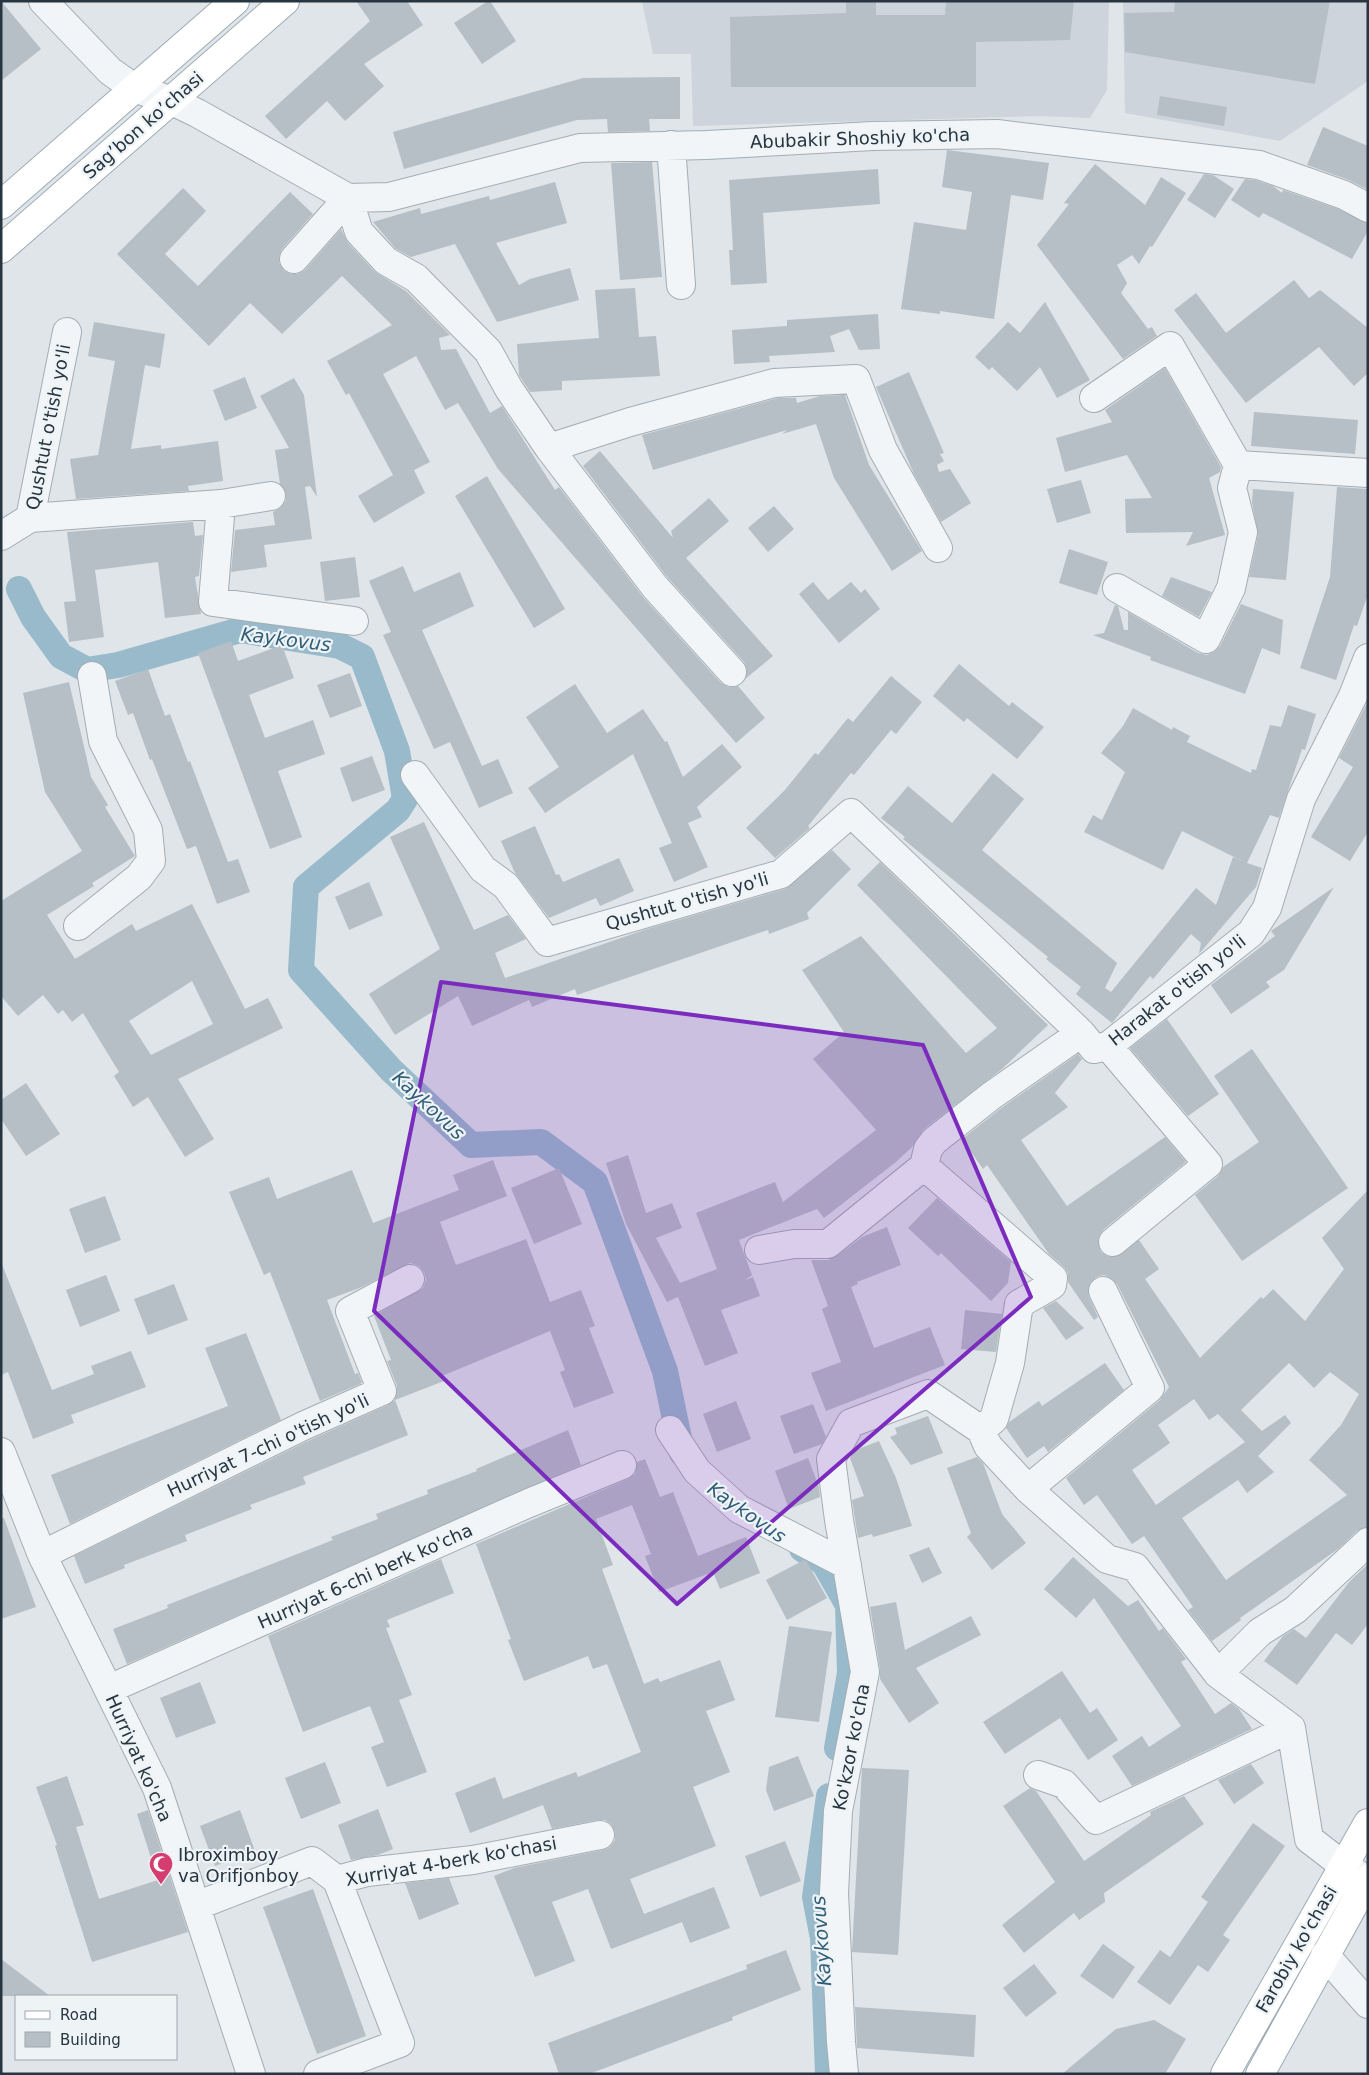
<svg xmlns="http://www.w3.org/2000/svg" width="1369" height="2075" font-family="'DejaVu Sans',sans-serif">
<rect width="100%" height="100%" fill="#dfe5e9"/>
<!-- built -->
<path fill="#cdd4db" d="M642 1H1109L1107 90 1090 118 1040 116 693 126 691 54H653Z
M1123 1H1368V81L1280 141 1125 113Z"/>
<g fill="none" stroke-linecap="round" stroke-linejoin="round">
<!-- canal -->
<path stroke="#98bacb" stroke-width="26" d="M19 589 33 617 61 656 87 670 118 665 240 630 340 646 362 657 397 751 405 799 398 810 306 887 301 970 391 1070 471 1145 541 1142 595 1182 665 1371 682 1453
M802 1549 824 1563 848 1605 850 1673 837 1748
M828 2074 823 1938 815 1897 829 1796"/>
</g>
<!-- building -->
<path fill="#b6bfc6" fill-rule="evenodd" d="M1 1 41 49 1 81Z
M356 1H407L423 25 364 64 384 86 345 121 327 101 286 139 265 116 370 21Z
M488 1H490L516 41 482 64 454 23Z
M846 1H876V15H945L946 1H1074L1070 40 976 42V87H731L730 17 846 13Z
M1175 1H1330L1315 84 1125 52 1124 13 1174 12Z
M680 77V119H649L650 131 608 132 607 119 577 120 404 169 393 132 583 78Z
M1160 96 1227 107 1224 126 1157 115Z
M1323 127 1368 146V190L1349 180 1307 165Z
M947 150 1049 163 1043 200 1011 195 994 319 940 311V314L901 309 914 222 966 230 972 192 942 187Z
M652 162 662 277 620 280 611 163Z
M1095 164 1145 205 1161 177 1186 193 1152 247 1150 246 1139 264 1132 255 1117 265 1127 283 1121 293 1148 329 1152 327 1157 336 1123 359 1037 245 1069 204 1064 203Z
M878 169 880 204 763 213 767 283 731 285 729 250H733L729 180Z
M1204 174 1213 175 1234 189 1215 218 1187 200Z
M1245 179 1255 180 1273 186 1282 193 1283 190 1338 209 1368 224V231L1352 259 1263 213 1259 218 1231 200Z
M555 182 567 223 496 243 519 285 530 279 570 268 579 300 497 322 455 244 411 257 396 249 373 222 420 208 421 214 489 196 490 200Z
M183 188 206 211 165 254 198 286 290 192 313 214 282 249 279 256V263L284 271 291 274H298L305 270 341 229 348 243 375 272 406 291 450 335 439 338 441 350 456 349 490 413 502 406 555 490 559 487 643 597 720 682 728 687 738 686 765 718 736 743 498 469 458 403 445 410 416 356 383 374 430 462 414 470 425 493 374 523 358 496 393 475 349 393 346 395 327 361 392 325 342 276 282 334 250 303 209 346 117 254Z
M1294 280 1309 298 1320 290 1368 328V373L1354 386 1319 347 1246 403 1174 310 1196 293 1226 333Z
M635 288 639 337 656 336 660 376 562 381V390L530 392 519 375 517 344 599 338 595 290Z
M1045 302 1090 380 1057 398 1040 367 1017 391 992 367 989 370 975 357 1008 322 1020 333Z
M878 314 880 349 859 350 849 329 830 336 835 352 769 356 770 362 734 364 732 330 787 326V320Z
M94 322 165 334 160 368 145 365 131 449 161 445V449L218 441 223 481 188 486 189 491 76 499 70 459 98 455 115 361 88 356Z
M1165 368 1221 467 1220 472 1209 478 1225 535 1186 546 1193 532 1126 533 1125 499 1152 498 1127 455 1065 472 1056 438 1112 422 1105 410Z
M909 372 944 453 940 454 944 461 937 465 939 472 950 469 971 503 941 522 914 474 876 387Z
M245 377 257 408 225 421 213 390Z
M294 378 304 395 317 497 310 486 305 487 312 539 264 545 267 567 231 572 235 530 275 525 273 512 280 508 286 501V493L280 484 275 450 289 448 260 396Z
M845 395 869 465 922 551 892 571 834 478 816 424 782 434 787 430 653 470 642 435 778 398H796L797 403 820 396Z
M1254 412 1358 420 1355 454 1251 446Z
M600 451 673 538 671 531 709 498 729 521 686 558 773 656 745 679 747 669 744 662 667 577 583 466Z
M487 476 565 609 534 628 455 496Z
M1081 480 1091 513 1057 523 1047 489Z
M1337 487 1368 489V594L1357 626 1354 625 1336 680 1300 668 1330 577Z
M1253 489 1294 492 1286 580 1249 577 1258 535 1252 502Z
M774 506 794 529 768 552 748 528Z
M193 522 195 536 203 535 199 576 195 577 201 614 165 618 158 562 95 570 104 637 69 642 64 602 76 601 67 532Z
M1069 549 1108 562 1097 595 1059 583Z
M355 557 360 597 325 601 320 562Z
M403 566 414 592 460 572 474 606 422 630 482 766 498 759 513 793 479 808 450 742 434 749 383 635 391 632 369 581Z
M1171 577 1212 592 1199 617 1162 596Z
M813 582 828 600 851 582 861 593 865 589 880 609 839 643 799 594Z
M1241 604 1283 620 1280 655 1262 648 1245 694 1150 660 1151 657 1093 635 1104 633 1115 605 1118 606 1124 630H1128V612L1198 653 1207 655 1214 652 1220 646Z
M231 641 238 661 282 645 294 678 249 695 265 738 313 720 325 754 278 771 302 837 270 849 198 653Z
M959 664 1009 706 1012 702 1044 727 1017 759 967 718 964 722 933 696Z
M148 669 165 716 170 714 188 762 190 761 228 862 238 859 250 892 217 904 196 846 187 849 152 759 150 760 133 713 128 715 115 681Z
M350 673 362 706 330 718 317 685Z
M891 676 922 702 896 734 891 730 854 775 851 773 808 826 810 828 775 858 746 828 784 791 815 753 818 755 848 718 853 722Z
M69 682 91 777 108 805 105 807 135 856 92 883 94 886 47 915 75 959 132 924 136 931 192 904 245 1009 268 998 283 1028 178 1079 214 1139 185 1157 148 1097 133 1107 114 1076 119 1072 83 1013 72 1022 63 1010 58 1014 43 995 18 1016 1 996V901L82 851 45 792 23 693ZM192 981 213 1024 151 1055 129 1021Z
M575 684 607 733 643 709 665 742 667 741 683 777 722 744 742 767 697 807 702 817 688 823 708 867 674 882 659 848 672 843 633 754 545 813 528 788 559 767 526 717Z
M1368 701V832L1350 861 1311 837 1353 767 1339 758Z
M1288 705 1316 714 1305 750 1302 749 1279 818 1270 815 1247 863 1262 868 1256 887 1199 954 1201 943 1191 934 1153 979 1150 976 1112 1023 1076 994 1081 987 1046 959 1048 957 903 839 905 837 881 818 908 786 952 823 993 773 1024 799 982 850 1117 963 1105 988 1111 992 1196 888 1216 905 1233 857 1244 862 1182 831 1163 870 1084 832 1093 815 1102 820 1125 772 1101 753 1123 726 1133 708 1172 730 1173 727 1190 736 1187 742 1251 773 1252 769 1256 770 1270 725 1281 727Z
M372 756 385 790 352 802 340 768Z
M424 822 474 930 508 915 526 939 495 953 505 978 647 929 785 889 832 850 851 869 807 913 809 919 769 934 768 930 577 995 575 989 532 1007 529 1000 472 1026 458 996 395 1035 369 994 440 949 390 837Z
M535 826 556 875 559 874 563 882 619 858 634 891 600 906 596 898 549 918 515 873 501 841Z
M880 862 1048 1025 1002 1069 924 1129 912 1147 896 1162 824 1218 817 1209 739 1240 752 1275 745 1280 753 1277 760 1296 721 1310 738 1353 705 1366 678 1297 667 1302 626 1224 606 1163 628 1155 646 1213 672 1203 682 1228 656 1238 680 1283 717 1269 696 1213 775 1182 783 1202 876 1130 813 1059 844 1032 802 970 861 936 966 1053 997 1028 857 885Z
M369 882 383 915 349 930 335 897Z
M1334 887 1284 970 1266 982 1270 987 1231 1014 1211 985 1275 936 1271 931Z
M1167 1019 1219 1094 1188 1116 1130 1048Z
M1252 1049 1348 1188 1242 1261 1195 1195 1218 1176 1223 1167 1259 1142 1214 1076Z
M1078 1054 1082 1059 1055 1093 1068 1107 1021 1140 1067 1206 1165 1137 1186 1162 1103 1230 1099 1236 1098 1244 1101 1252 1107 1256 1115 1257 1139 1240 1159 1269 1145 1279 1200 1358 1261 1297 1263 1299 1273 1289 1305 1321 1344 1269 1322 1238 1368 1190V1527L1357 1531 1338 1549 1240 1618 1241 1620 1212 1641 1188 1610 1193 1607 1144 1536 1132 1544 1097 1495 1084 1505 1066 1478 1160 1400 1169 1387 1117 1284 1111 1278 1104 1275 1096 1277 1090 1283 1088 1289 1089 1297 1098 1317 1094 1320 1068 1282V1273L1064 1267 1049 1254 987 1165 983 1169 962 1139 1000 1109ZM1289 1363 1314 1388 1330 1372 1359 1394 1341 1425 1309 1460 1347 1495 1226 1580 1182 1518 1238 1480 1247 1493 1274 1472 1258 1456 1291 1423 1285 1415 1262 1431 1241 1410ZM1194 1399 1209 1420 1218 1414 1245 1442 1156 1505 1132 1470 1170 1443 1158 1425Z
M26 1083 60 1134 26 1156 1 1119V1100Z
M493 1160 507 1196 440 1222 456 1265 526 1239 550 1302 581 1290 595 1326 589 1328 614 1393 574 1408 560 1372 565 1370 550 1331 442 1376 444 1381 395 1400 397 1386 387 1361 391 1360 374 1316 423 1288 426 1280 424 1272 419 1266 410 1263 362 1287 327 1300 355 1374 358 1373 362 1383 320 1401 270 1272 264 1275 229 1192 269 1177 277 1199 352 1170 373 1223 459 1190 453 1175Z
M559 1168 582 1224 534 1244 511 1188Z
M105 1196 121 1240 85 1253 69 1209Z
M937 1198 1011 1262 1008 1283 991 1301 941 1253 938 1256 908 1228Z
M887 1227 901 1265 857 1282 858 1284 851 1287 874 1348 930 1327 945 1365 826 1411 811 1373 841 1362 822 1309 828 1306 811 1260H828L837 1256 862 1237Z
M1 1262 52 1390 94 1374 91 1366 131 1351 146 1387 71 1415 74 1423 33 1439 8 1372 1 1375Z
M106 1275 120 1311 80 1327 66 1290Z
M174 1284 188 1320 148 1335 134 1299Z
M1056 1301 1084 1328 1066 1340 1043 1308Z
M965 1310 1002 1314 996 1352 961 1349Z
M246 1333 281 1420 70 1524 51 1475 228 1406 205 1348Z
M1105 1363 1124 1390 1048 1452 1044 1446 1027 1458 1006 1428 1009 1422 1039 1401 1042 1406Z
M395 1400 408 1435 303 1477 306 1484 250 1505 252 1509 185 1535 187 1541 124 1565 125 1568 85 1584 74 1556 310 1440 388 1405Z
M736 1401 751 1439 717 1452 703 1414Z
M813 1404 826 1437 822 1444 794 1454 780 1416Z
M928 1416 943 1453 911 1465 890 1437 897 1434 895 1428Z
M568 1430 581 1465 127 1664 113 1629 168 1608 167 1605 333 1540 331 1537 378 1519 376 1514 428 1494 427 1490 477 1471 476 1469Z
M879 1441 896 1478 912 1526 873 1537 872 1534 858 1538 852 1500 864 1496 850 1458 853 1451Z
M977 1457 983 1463 1002 1514 1026 1543 992 1570 967 1537 971 1533 947 1468Z
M808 1458 819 1487 820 1497 789 1509 775 1471Z
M645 1459 660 1497 673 1492 698 1556 746 1537 760 1573 720 1589 713 1572 659 1592 645 1556 651 1554 632 1505 596 1519 613 1565 602 1569 644 1684 658 1678 660 1682 720 1660 735 1700 706 1711 730 1772 693 1787 716 1846 630 1879 644 1914 714 1887 730 1928 690 1943 682 1922 611 1949 588 1889 552 1902 575 1961 535 1977 494 1876 514 1868 603 1850 610 1847 615 1840V1832L611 1824 605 1820H597L552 1829 543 1805 470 1833 455 1793 495 1777 503 1799 576 1772 578 1777 641 1752 607 1664 593 1669 588 1656 524 1681 508 1640 511 1639 476 1544 628 1479 635 1474 637 1462Z
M1 1518H4L36 1607 1 1619Z
M929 1547 942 1573 922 1583 909 1555Z
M1073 1557 1128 1606 1138 1600 1159 1631 1163 1628 1186 1659 1181 1662 1215 1714 1231 1703 1239 1709 1252 1729 1132 1786 1112 1756 1142 1736 1149 1747 1181 1726 1094 1598 1076 1618 1044 1589Z
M441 1559 454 1593 387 1620 390 1627 386 1628 412 1695 399 1700 427 1772 387 1787 371 1747 384 1742 370 1706 303 1732 268 1636Z
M804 1560 807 1562 827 1598 787 1620 766 1580Z
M1368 1564V1624L1352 1645 1336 1633 1297 1685 1264 1661 1283 1636 1294 1629 1306 1638 1350 1581Z
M896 1602 905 1650 971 1616 981 1635 916 1668 939 1703 909 1723 880 1679V1669L870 1607Z
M789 1626 832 1632 819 1722 775 1717Z
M1062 1671 1090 1713 1097 1708 1118 1740 1088 1760 1060 1718 1005 1754 983 1722Z
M200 1682 216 1723 176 1738 160 1698Z
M798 1756 814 1796 774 1811 766 1790 769 1767Z
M325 1762 341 1803 301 1819 285 1778Z
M1251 1764 1264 1783 1234 1804 1218 1780Z
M862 1768 909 1770 898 1955 852 1952Z
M67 1776 84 1825 76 1827 99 1899 158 1880 137 1814 148 1810 188 1932 92 1962 55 1846 57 1845 36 1787Z
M1030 1788 1036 1791 1084 1861 1151 1815 1150 1812 1184 1796 1204 1824 1104 1893 1105 1902 1079 1920 1074 1913 1024 1953 1002 1925 1055 1882 1003 1806Z
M378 1809 393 1849 378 1855 351 1860 338 1825Z
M240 1810 255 1851 215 1866 200 1826Z
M1253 1823 1285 1846 1223 1935 1230 1940 1208 1972 1198 1965 1170 2005 1137 1982 1160 1950 1170 1957 1208 1902 1201 1897Z
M785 1841 801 1881 760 1897 745 1856Z
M449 1878 459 1904 419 1920 405 1883Z
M313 1889 366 2036 317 2054 263 1907Z
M1103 1944 1135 1967 1113 1999 1080 1976Z
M786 1950 801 1990 732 2017 733 2020 589 2074H559L548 2043 747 1969 746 1965Z
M1 1959 50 1996H1Z
M1034 1964 1057 1993 1026 2017 1003 1988Z
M855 2007 976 2015 974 2057 857 2048Z
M1154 2020 1186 2039 1165 2074H1062L1116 2029Z"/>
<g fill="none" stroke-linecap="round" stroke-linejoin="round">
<defs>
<path id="minor" d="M43 1 110 71 134 88 172 101 197 113 348 198 359 232 386 261 416 278 488 351 509 389 549 448 655 587 732 672
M671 145 681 285
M348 198 389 197 580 148 707 145 873 136 997 134 1259 165 1344 195 1368 208
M294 259 348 198
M1094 398 1170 346 1238 465 1368 473
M549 448 630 422 774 383 856 379 883 450 938 548
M221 504 213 602 354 621
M30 518 221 504 271 496
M1 536 30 518 67 332
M1117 588 1206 639 1231 588 1243 532 1232 488 1238 465
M415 775 483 869 506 886 547 942 781 874 851 813 1081 1033 1094 1049 1108 1046 1251 933 1267 908 1301 799 1353 696 1368 658
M78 926 139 877 151 861 148 830 103 741 92 676
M1108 1046 1208 1164 1113 1242
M924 1166 1053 1278 1052 1285 1019 1304 1010 1363 994 1419 981 1430
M924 1166 928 1149 934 1141 991 1096 1081 1033
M759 1250 794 1244H828L924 1166
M670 1430 697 1471 739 1509 847 1565
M981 1430 988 1446 1028 1489 1107 1559 1135 1567 1218 1674 1291 1728 1309 1839 1344 1866 1364 1878
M1 1452 42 1555 157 1788 251 2074
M1028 1489 1150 1388 1103 1291
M42 1555 303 1426 382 1391 350 1311 410 1279
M1218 1674 1260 1632 1295 1610 1368 1542
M109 1689 529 1503 622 1465
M1038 1775 1064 1784 1096 1820 1291 1728
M196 1906 312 1861 337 1880 367 1872 473 1860 600 1835
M1325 1955 1368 2004
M318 2074 400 2043 337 1880
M844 2074 841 2042 834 1893 838 1811 865 1672 839 1520 831 1459 851 1423 928 1394 981 1430"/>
<path id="primary" d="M1 205 235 1
M1 249 285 1
M1225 2074 1368 1823
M1260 2074 1368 1879"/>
</defs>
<!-- minor casing -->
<use href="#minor" stroke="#a4adb3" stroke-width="30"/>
<!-- primary casing -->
<use href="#primary" stroke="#9dabb5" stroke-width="30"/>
<!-- minor -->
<use href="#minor" stroke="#f2f5f7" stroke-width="28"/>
<!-- primary -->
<use href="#primary" stroke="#fff" stroke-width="28"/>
</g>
<!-- marked area -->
<path fill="#7b2cbf" fill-opacity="0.2" stroke="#7b2cbf" stroke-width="4" stroke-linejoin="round" d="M441 982 923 1045 1031 1297 677 1604 374 1311Z"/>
<!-- icons -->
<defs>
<symbol id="mosque-pin" viewBox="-11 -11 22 30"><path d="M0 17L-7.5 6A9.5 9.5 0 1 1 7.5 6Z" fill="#d53c70" stroke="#eef3f6"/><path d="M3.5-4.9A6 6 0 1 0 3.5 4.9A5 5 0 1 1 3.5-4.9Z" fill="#fff"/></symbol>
</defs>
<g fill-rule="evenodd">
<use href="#mosque-pin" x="147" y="1850" width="28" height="38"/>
</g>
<g text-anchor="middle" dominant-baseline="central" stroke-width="4.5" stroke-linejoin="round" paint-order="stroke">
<!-- street labels -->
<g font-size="18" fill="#273541" stroke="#eef3f6">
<text transform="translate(143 125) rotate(-41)">Sag’bon ko’chasi</text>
<text transform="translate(860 138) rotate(-2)">Abubakir Shoshiy ko'cha</text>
<text transform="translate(48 427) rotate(-79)">Qushtut o'tish yo'li</text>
<text transform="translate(687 901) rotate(-16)">Qushtut o'tish yo'li</text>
<text transform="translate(1177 990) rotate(-38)">Harakat o'tish yo'li</text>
<text transform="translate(268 1445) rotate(-25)">Hurriyat 7-chi o'tish yo'li</text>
<text transform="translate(365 1576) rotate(-24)">Hurriyat 6-chi berk ko'cha</text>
<text transform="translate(851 1747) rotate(-79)">Ko'kzor ko'cha</text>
<text transform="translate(139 1758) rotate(66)">Hurriyat ko'cha</text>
<text transform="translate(451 1861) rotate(-10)">Xurriyat 4-berk ko'chasi</text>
<text transform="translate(1296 1949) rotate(-60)">Farobiy ko'chasi</text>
</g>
<!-- poi labels -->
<g font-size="18" fill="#273541" stroke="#eef3f6" text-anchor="start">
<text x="178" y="1854">Ibroximboy<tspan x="178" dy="21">va Orifjonboy</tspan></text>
</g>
<!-- water labels -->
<g font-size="19" font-style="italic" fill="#2f5d77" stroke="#eef3f6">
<text transform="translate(286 639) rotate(7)">Kaykovus</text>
<text transform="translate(429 1105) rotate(43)">Kaykovus</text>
<text transform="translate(747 1512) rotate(35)">Kaykovus</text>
<text transform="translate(821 1941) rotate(-94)">Kaykovus</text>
</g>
</g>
<!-- border -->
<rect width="1369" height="2075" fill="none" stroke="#273541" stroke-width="5"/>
<!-- legend -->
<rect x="15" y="1995" width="162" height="65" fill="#eef3f6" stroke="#9ea7ae"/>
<rect x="25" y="2011" width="25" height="8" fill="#ffffff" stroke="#9ea7ae"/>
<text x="60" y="2020" font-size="15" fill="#273541">Road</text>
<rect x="25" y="2032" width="25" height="15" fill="#b6bfc6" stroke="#9ea7ae"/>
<text x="60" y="2045" font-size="15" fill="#273541">Building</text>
</svg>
